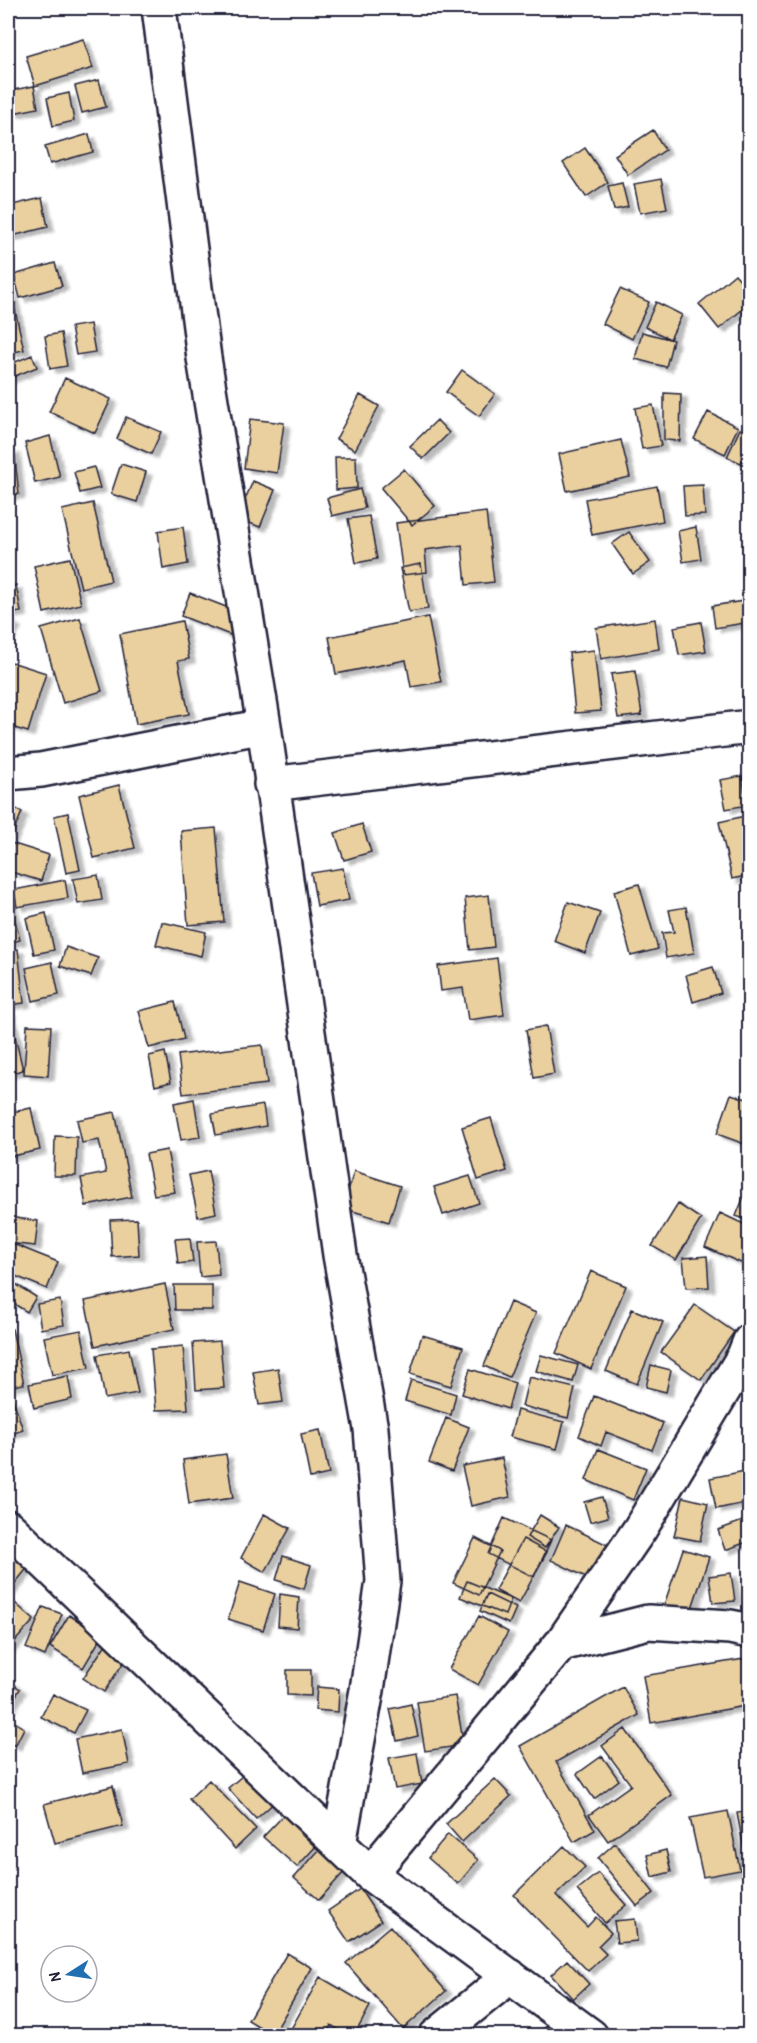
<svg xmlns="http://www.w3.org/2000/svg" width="757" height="2043" font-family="'Patrick Hand',sans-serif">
<defs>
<filter id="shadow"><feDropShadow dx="6" dy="4" stdDeviation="1.5" flood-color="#0004"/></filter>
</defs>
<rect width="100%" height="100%" fill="#fff"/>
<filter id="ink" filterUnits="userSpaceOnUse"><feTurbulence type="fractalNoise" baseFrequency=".0167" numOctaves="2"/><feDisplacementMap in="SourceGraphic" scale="12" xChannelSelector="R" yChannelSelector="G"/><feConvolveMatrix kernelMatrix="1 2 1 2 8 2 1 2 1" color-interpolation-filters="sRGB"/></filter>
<g filter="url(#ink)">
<!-- building -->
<path fill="#ead09f" stroke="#22223b" stroke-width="1.5" filter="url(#shadow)" d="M83 39 93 68 35 86 26 56Z
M99 80 106 107 82 113 75 86Z
M34 86 38 108 13 113 8 91Z
M69 93 74 121 53 126 47 98Z
M653 130 665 150 628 175 615 155Z
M89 134 93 152 50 164 45 147Z
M585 148 608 182 586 197 563 163Z
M661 179 667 208 640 213 634 184Z
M622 183 628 207 614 210 608 186Z
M42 198 48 227 8 237V206Z
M55 263 62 286 20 298 14 275Z
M735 274 750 291V303L719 329 699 304Z
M620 289 649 302 632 339 603 324Z
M11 292 24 350 8 353V293Z
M656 302 682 315 670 339 645 327Z
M90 324 95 352 76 355 71 327Z
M642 332 673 340 666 367 635 359Z
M61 333 67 366 50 369 45 336Z
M32 355 37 367 8 379V365Z
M462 370 495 394 479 416 446 392Z
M65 378 111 399 95 433 49 412Z
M664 393 681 394 680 441 664 440Z
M360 395 379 406 355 450 336 439Z
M653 405 661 446 642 449 635 408Z
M708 412 738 427 725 454 694 439Z
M126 417 161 432 151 454 117 439Z
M250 419 284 423 277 473 244 468Z
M437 420 449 433 423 459 410 446Z
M740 429 750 433V445L741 463 727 457Z
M50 436 60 477 35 483 25 443Z
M621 440 630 477 567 491 559 454Z
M14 450 19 494 8 495V451Z
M335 457H356L357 488 336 490Z
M121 464 146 472 137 502 111 494Z
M94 467 100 488 80 493 74 472Z
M404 469 435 506 412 525 381 488Z
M253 481 275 490 260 527 237 518Z
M703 485 705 515 685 516 683 486Z
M657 486 663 521 592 535 585 499Z
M360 489 365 508 332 516 327 498Z
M93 503 111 581 81 588 62 510Z
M486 512 494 582 466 585 462 545 425 550 427 572 403 575 396 523Z
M369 516 377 559 356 563 348 519Z
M183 527 188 564 163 569 158 531Z
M696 527 701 559 683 562 678 531Z
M629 532 650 562 633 574 612 544Z
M70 558 81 604 44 613 34 566Z
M421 564 428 609 409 612 400 568Z
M16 585 21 612 8 614V587Z
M190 593 239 612 230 635 181 616Z
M750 600V622L715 628 712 606Z
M428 617 441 682 411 687 406 660 336 674 329 637Z
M80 618 102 691 63 703 41 629Z
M8 619 15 624 8 636Z
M655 619 659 649 601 659 596 628Z
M182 621 189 659 178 661 189 714 136 724 120 634Z
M701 622 706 651 679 655 674 627Z
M594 650 601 711 575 713 569 653Z
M8 661 46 673 28 732 8 726Z
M635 671 642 715 618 718 611 674Z
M742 776 747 805 726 809 720 780Z
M119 785 135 848 94 858 79 795Z
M8 805 22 812 8 845Z
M68 813 80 870 66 873 54 816Z
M749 815 750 875 732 879 719 822Z
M362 824 371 852 344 860 335 833Z
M216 828 224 922 188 925 181 831Z
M11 843 49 855 41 881 8 871V855Z
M343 868 349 900 317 906 311 873Z
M98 875 102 900 78 904 73 879Z
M65 880 68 898 17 907 14 890Z
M639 884 658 949 631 956 614 891Z
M8 892 20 940 8 943Z
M489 895 494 947 470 950 465 898Z
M568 902 600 913 585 953 554 941Z
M686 907 694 953 666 958 662 933 674 932 669 910Z
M46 913 54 950 34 954 26 918Z
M162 922 206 932 201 956 156 945Z
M66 947 98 958 91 976 60 966Z
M18 949 24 1003 8 1005V950Z
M497 958 504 1015 468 1020 463 988 441 991 438 966Z
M52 962 59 995 33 1001 26 968Z
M713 967 721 993 693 1002 686 975Z
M175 1002 184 1039 149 1048 139 1011Z
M9 1011 23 1070 8 1074V1011Z
M27 1025 51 1026 48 1076 24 1074Z
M546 1026 554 1074 534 1078 526 1030Z
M262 1045 267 1084 183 1094 178 1055Z
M165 1052 171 1082 155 1086 149 1056Z
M731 1094 750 1100V1146L717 1134Z
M194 1099 200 1137 181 1140 174 1103Z
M263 1105 266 1126 216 1135 212 1114Z
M31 1108 40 1150 8 1157V1113Z
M115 1112 132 1197 86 1206 81 1178 106 1173 99 1140 82 1143 77 1120Z
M491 1118 507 1171 478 1180 462 1127Z
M55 1136 77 1137 76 1176H54Z
M167 1150 175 1192 154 1195 146 1154Z
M208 1171 216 1213 198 1217 189 1175Z
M354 1171 400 1186 389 1222 343 1208Z
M470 1176 479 1203 443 1215 434 1187Z
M745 1194 750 1196V1221L736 1216Z
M678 1204 701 1219 676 1260 652 1246Z
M720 1213 750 1227V1267L705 1247Z
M8 1217 38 1221 35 1246 8 1243Z
M137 1219 139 1255 112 1257 110 1220Z
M190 1238 193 1262 178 1264 175 1239Z
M216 1241 219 1275 200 1277 197 1242Z
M13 1244 58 1262 47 1289 8 1273V1258Z
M707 1256 709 1287 686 1288 683 1258Z
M591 1271 626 1286 591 1369 556 1353Z
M11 1281 36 1297 27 1312 8 1300V1287Z
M165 1284 174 1329 95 1346 85 1301Z
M174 1285H212V1310H175Z
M60 1300 64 1325 41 1329 37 1304Z
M510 1302 536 1313 509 1377 484 1366Z
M695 1305 734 1332 701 1380 661 1352Z
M632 1309 663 1322 637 1384 606 1371Z
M12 1329 24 1384 8 1387V1330Z
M81 1330 89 1368 52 1375 44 1337Z
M422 1335 463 1347 451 1386 410 1374Z
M220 1341 224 1388 196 1390 193 1343Z
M183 1346 188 1409 156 1410 151 1349Z
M129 1349 138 1393 105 1399 97 1355Z
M541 1355 578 1365 573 1382 536 1371Z
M651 1365 671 1370 666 1392 646 1387Z
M278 1368 283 1402 259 1405 253 1372Z
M470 1369 515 1383 508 1409 462 1394Z
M68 1376 72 1399 34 1408 29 1384Z
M529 1377 575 1388 568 1418 522 1406Z
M411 1380 456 1394 451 1415 405 1401Z
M594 1396 663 1423 652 1450 606 1432 601 1446 579 1436Z
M13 1399 23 1430 8 1435V1401Z
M517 1410 564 1422 557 1449 510 1437Z
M446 1418 469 1427 452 1471 429 1462Z
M320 1430 329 1474 310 1478 301 1434Z
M598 1449 646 1468 633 1500 586 1480Z
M226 1454 233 1498 189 1504 183 1460Z
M502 1458 510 1497 471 1506 462 1466Z
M750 1470V1502L716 1509 710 1478Z
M602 1497 608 1517 590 1522 584 1502Z
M683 1497 708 1503 700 1541 674 1536Z
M264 1514 290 1528 265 1572 241 1558Z
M540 1515 559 1527 545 1548 527 1537Z
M504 1518 551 1540 534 1577 488 1554Z
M748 1519 750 1541 725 1550 718 1530Z
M566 1525 612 1547 596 1582 551 1560Z
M475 1538 500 1551 479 1595 453 1583Z
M523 1539 547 1552 519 1603 495 1590Z
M683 1549 709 1557 690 1614 664 1605Z
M12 1551 29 1566 8 1592V1557Z
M283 1556 311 1565 304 1589 276 1580Z
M731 1573 735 1601 713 1603 709 1576Z
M750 1575V1604L745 1603Z
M467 1581 511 1599 505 1615 460 1597Z
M240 1582 275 1594 263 1630 228 1619Z
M280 1594 299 1597 297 1628 278 1626Z
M487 1594 516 1608 509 1624 480 1611Z
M14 1602 34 1620 8 1649V1609Z
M43 1607 62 1614 45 1656 26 1648Z
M69 1615 102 1636 83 1668 50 1647Z
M479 1616 508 1632 478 1685 449 1669Z
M108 1641 128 1656 104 1692 83 1678Z
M750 1658V1705L651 1723 643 1676Z
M287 1670H311V1696L287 1695Z
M8 1680 20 1689 8 1709Z
M317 1687 339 1689 338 1712 315 1710Z
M623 1687 639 1715 556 1762 595 1830 574 1842 520 1746Z
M53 1694 86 1710 74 1733 41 1717Z
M455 1696 464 1745 425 1751 417 1702Z
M411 1704 418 1736 397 1741 390 1709Z
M8 1718 24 1728 15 1746 8 1742Z
M122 1729 129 1764 82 1773 75 1739Z
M625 1729 672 1795 608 1841 589 1815 631 1785 602 1746Z
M417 1753 422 1784 395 1789 389 1758Z
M602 1756 619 1780 594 1799 577 1774Z
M249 1770 276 1801 256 1819 228 1788Z
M495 1779 511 1796 462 1842 446 1824Z
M209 1780 256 1829 235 1849 189 1799Z
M113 1786 123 1826 55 1843 44 1804Z
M728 1811 740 1870 703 1877 690 1818Z
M750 1811V1871H748L737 1813Z
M285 1814 318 1844 297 1867 263 1837Z
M448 1834 478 1860 458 1884 428 1858Z
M615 1843 654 1893 637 1906 598 1858Z
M564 1846 585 1867 556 1895 587 1927 596 1917 611 1933 598 1946 606 1954 588 1971 514 1895Z
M320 1849 344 1872 319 1900 294 1878Z
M666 1850 671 1872 652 1877 647 1855Z
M598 1873 626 1905 605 1923 577 1890Z
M360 1889 381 1921 349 1942 328 1911Z
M635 1919 637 1941 617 1943 614 1921Z
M390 1926 446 1991 403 2029 346 1963Z
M287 1953 312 1968 273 2035 248 2020Z
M567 1960 589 1984 573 1999 551 1975Z
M320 1977 370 2006 354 2036H349L331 2025 325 2036H287Z
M548 2025 555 2036H534Z"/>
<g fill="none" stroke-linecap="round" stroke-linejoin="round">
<defs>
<path id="street" d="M159 8 204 358 264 726 340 1255 371 1429 383 1581 367 1690 339 1844
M8 773 41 770 264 726
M271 784 750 727
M8 1527 370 1874 591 2036
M561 1644 648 1622 730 1627 750 1631
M370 1874 561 1644 640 1529 744 1356 750 1341
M436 2036 510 1976"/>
</defs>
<!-- street casing -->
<use href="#street" stroke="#22223b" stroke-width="38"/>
<!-- street -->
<use href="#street" stroke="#fff" stroke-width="33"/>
</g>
</g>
<!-- margin -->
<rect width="757" height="2043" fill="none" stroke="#fff" stroke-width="30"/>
<rect x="15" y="15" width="727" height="2013" fill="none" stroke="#22223b" stroke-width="2" filter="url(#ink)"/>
<!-- north arrow -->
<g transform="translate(69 1974) rotate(258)"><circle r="28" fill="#ffffff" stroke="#a7a7b1" stroke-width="1.5"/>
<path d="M0-4.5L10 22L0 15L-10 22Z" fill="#1f6fb2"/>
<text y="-9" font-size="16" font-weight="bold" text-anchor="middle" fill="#22223b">N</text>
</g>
</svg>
